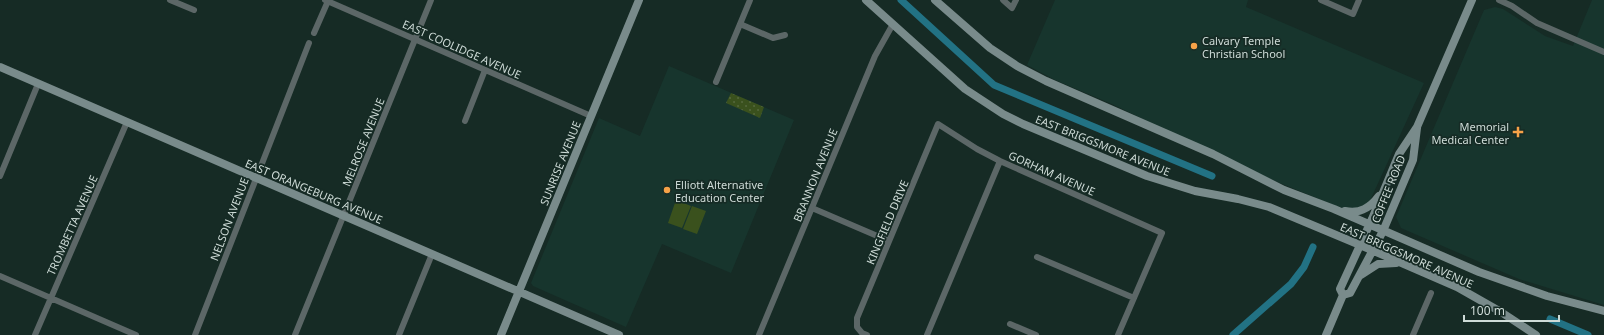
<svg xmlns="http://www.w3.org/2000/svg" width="1604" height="335" font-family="'Noto Sans',sans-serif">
<defs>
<pattern id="grass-dots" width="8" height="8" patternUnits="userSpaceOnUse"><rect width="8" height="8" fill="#3a511d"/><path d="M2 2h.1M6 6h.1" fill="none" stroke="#55693d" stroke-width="1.8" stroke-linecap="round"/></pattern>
</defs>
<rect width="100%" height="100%" fill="#162b25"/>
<!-- built -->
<path fill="#17352d" d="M1055 0H1248L1246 7 1424 83 1368 205 1351 212 1248 170 1112 104 1055 80 1027 65Z
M1592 0H1604V305L1519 279 1401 228 1396 217 1484 10 1495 7 1503 9 1545 36 1573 46Z
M669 66 794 120 731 273 662 244 626 327 533 286 531 283 599 118 640 136Z"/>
<!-- grass -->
<path fill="url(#grass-dots)" d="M731 93 764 107 760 118 726 103Z"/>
<!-- pitch -->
<path fill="#3a511d" d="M676 200 691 206 682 228 668 223Z
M692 206 706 211 697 234 683 229Z"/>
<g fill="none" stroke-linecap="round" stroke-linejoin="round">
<!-- canal -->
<path stroke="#227284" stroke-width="7" d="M901 0 994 85 1212 176
M1550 319 1588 335
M1233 335 1291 284 1304 267 1313 247"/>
<!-- street -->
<path stroke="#5c6767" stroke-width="6" d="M170 0 194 10
M325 0 591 116
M1003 0 1012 8 1016 0
M1321 0 1353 14 1359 0
M1499 0 1512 6 1537 23 1604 52
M740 24 773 38 785 35
M314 33 328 1
M716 82 750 0
M465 121 485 70
M0 176 38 84
M812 208 889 241
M1037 257 1134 298
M0 276 136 335
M1010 324 1036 335
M35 335 127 122
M195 335 309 43
M295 335 431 0
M399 335 432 254
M759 335 875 56 893 24
M867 335 862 333 857 327V318L938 124 977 149 1000 161 1162 233 1118 335
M927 335 1000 161
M1413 335 1431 293"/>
<!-- secondary -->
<path stroke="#798b8b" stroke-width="8" d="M866 0 965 89 1003 114 1023 124 1147 176 1195 191 1238 199 1269 207 1360 245 1457 287 1501 312 1536 335
M935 0 990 48 1017 66 1046 81 1213 154 1284 190 1334 209 1479 272 1547 296 1604 311
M0 67 619 335
M1345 211C1360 214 1370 208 1379 196
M1361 275 1378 264 1396 263
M1343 295 1340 289 1372 219 1399 154 1417 127 1472 0
M1343 295 1350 293 1383 231 1413 160 1417 128
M501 335 639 0
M1326 335 1343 295"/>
</g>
<!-- markers -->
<g fill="#f6a248" stroke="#162b25" stroke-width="1.5">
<circle cx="1194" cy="46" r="4"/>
<path d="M1516 126h4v4h4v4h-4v4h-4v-4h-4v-4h4z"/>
<circle cx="667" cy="190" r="4"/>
</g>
<g text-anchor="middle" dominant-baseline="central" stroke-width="3.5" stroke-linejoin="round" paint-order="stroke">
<!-- poi labels -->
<g font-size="11" fill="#cedbd7" stroke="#162b25" text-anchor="start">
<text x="1202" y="40">Calvary Temple<tspan x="1202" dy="13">Christian School</tspan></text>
<text x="1509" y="126" text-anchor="end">Memorial<tspan x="1509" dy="13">Medical Center</tspan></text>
<text x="675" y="184">Elliott Alternative<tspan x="675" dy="13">Education Center</tspan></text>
</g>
<!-- street labels -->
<g font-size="11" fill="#cedbd7" stroke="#162b25">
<text transform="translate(462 49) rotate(24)">EAST COOLIDGE AVENUE</text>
<text transform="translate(363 142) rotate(-68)">MELROSE AVENUE</text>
<text transform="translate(1103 145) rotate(22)">EAST BRIGGSMORE AVENUE</text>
<text transform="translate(560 163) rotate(-68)">SUNRISE AVENUE</text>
<text transform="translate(1052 173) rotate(24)">GORHAM AVENUE</text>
<text transform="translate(815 175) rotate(-68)">BRANNON AVENUE</text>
<text transform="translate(1388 189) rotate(-68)">COFFEE ROAD</text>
<text transform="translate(314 191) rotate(23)">EAST ORANGEBURG AVENUE</text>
<text transform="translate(229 219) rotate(-69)">NELSON AVENUE</text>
<text transform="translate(887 222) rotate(-67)">KINGFIELD DRIVE</text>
<text transform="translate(72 225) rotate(-66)">TROMBETTA AVENUE</text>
<text transform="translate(1407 255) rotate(24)">EAST BRIGGSMORE AVENUE</text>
</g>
</g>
<!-- scale -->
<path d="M1464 315v6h95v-6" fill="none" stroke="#cedbd7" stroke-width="2"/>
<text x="1470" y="315" font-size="12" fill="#cedbd7" stroke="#162b25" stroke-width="3" paint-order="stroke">100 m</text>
</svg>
